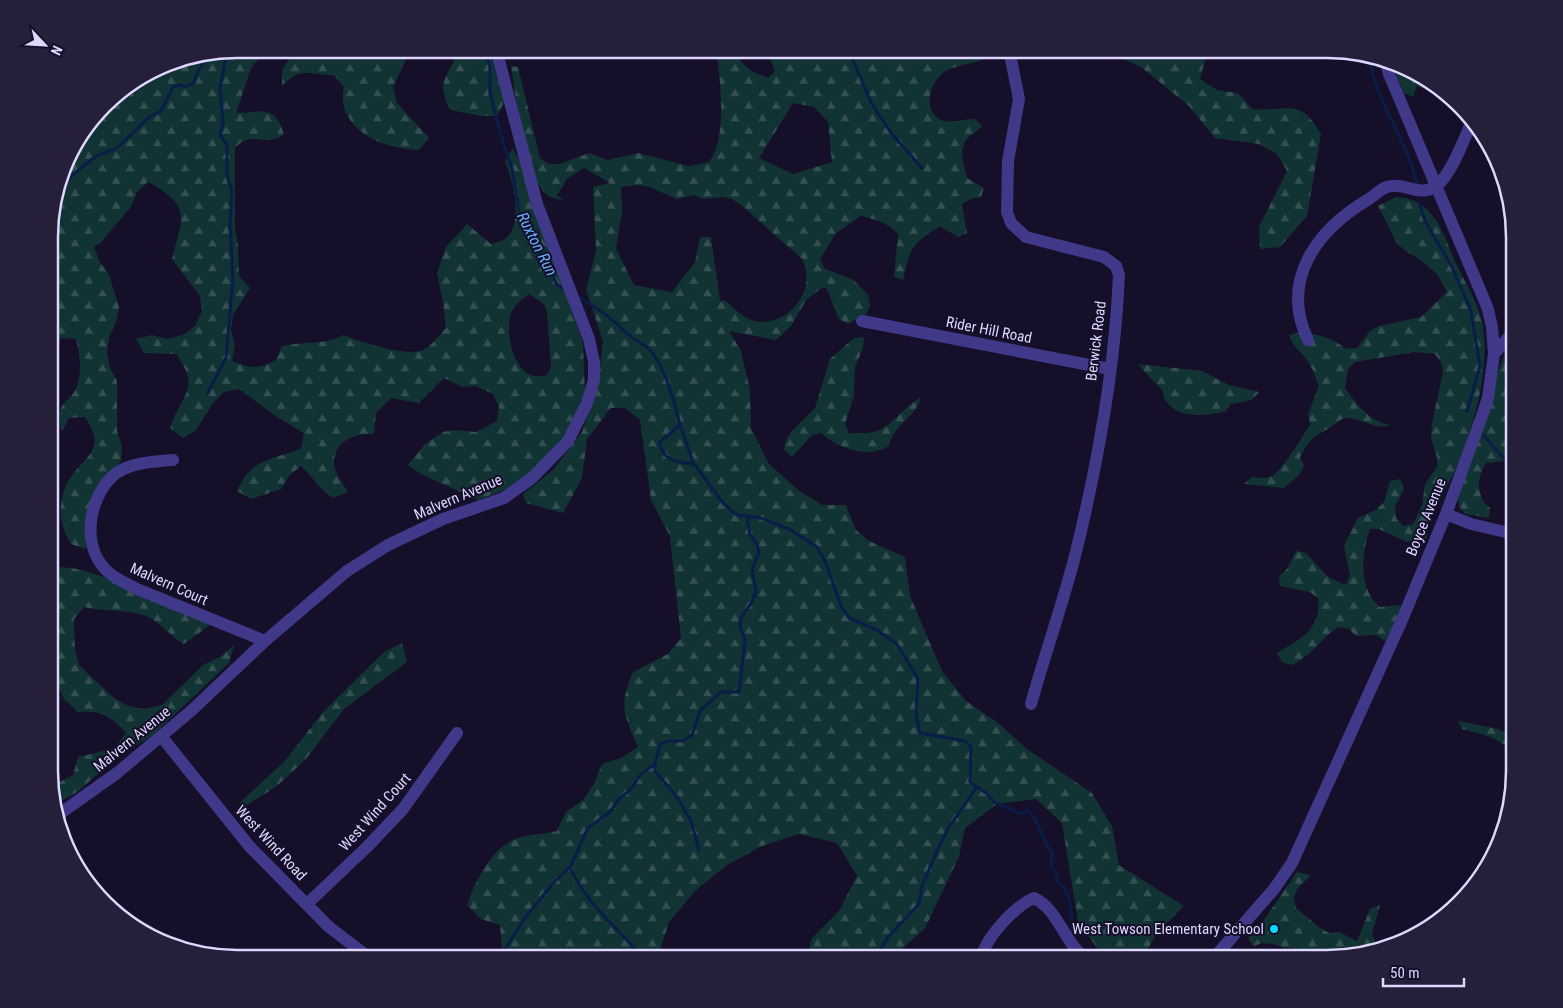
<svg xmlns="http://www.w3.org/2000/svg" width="1563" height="1008" font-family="'Roboto Condensed',sans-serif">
<defs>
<pattern id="forest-firs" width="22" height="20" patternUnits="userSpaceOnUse" patternTransform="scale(1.25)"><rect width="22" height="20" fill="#123333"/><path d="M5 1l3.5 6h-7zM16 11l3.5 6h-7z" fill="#345052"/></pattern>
<pattern id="park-tufts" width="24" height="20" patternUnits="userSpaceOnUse" patternTransform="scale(1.25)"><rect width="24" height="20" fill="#123333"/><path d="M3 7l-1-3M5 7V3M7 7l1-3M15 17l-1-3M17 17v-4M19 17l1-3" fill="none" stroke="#345052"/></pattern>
</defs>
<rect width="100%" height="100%" fill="#150f29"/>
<!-- forest -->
<path fill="url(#forest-firs)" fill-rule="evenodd" d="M236 49H266L251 68 236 113C262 112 276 105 284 135 279 137 273 140 268 140 254 139 246 136 235 148V229L238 244 239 276 250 288 233 315 231 330 235 345 232 361C251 368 258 370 276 360L282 346C305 341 321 346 343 335 362 342 404 357 423 350 431 347 439 335 446 328L443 302 437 273 446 247 467 224 491 244C496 242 503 241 506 238 524 223 513 180 505 162L513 148 520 162 583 343 585 394 565 435 533 471 507 489 478 500 421 474 408 465 424 445 443 432 455 430 476 432 497 421 499 407 493 394 476 386 462 387 444 378 419 403 391 398 376 413 374 434C356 433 334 440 334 463 334 472 343 484 348 492L333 498C319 489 313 477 301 466L289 476 281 489 251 499 237 491C252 457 272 461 301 448L304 433 277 417 239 389 224 392 213 403 196 430 183 438 170 428C181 393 202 390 176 354L144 353 136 339 152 335 167 339 183 335 195 326 202 311 200 296 172 259C182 217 193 207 148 182L137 192 131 207 100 243 94 247 100 262 109 275 119 307 116 323 109 337 107 352 110 368 117 381V431L122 446 121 461 111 474 85 534 86 549 71 544C56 520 57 491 77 469 96 450 101 441 85 417L69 418 62 431C54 399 69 407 77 386 82 371 80 355 76 339L60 338 53 369 50 372V212L68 153 112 95 165 63ZM529 294 544 304 547 312 551 367 547 375C516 385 504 337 511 314 514 305 523 299 529 294Z
M293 49H411L393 87 397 103 429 138 419 150C390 149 350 137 343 103 342 98 343 92 344 87L334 75C309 75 301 66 282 86V70L291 57Z
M458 49H488L505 101 497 116H481L451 110C433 80 451 76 458 49Z
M716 49C738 49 735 58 749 69 754 73 762 75 768 78L775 71 771 61 759 49H992L991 56C977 64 953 65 943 73 928 84 922 115 944 121 952 123 966 119 975 119L982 126C977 132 971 134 967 139 958 150 964 166 967 178L984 188 981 197 971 199 962 204 967 233 958 237 940 226C911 245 911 246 903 280L894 277 898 234C887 222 876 220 861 216L836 233 820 259 825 269 854 280 868 295 870 306 866 314 848 324 839 319 827 289 823 287 807 299 791 326 776 340 729 331 741 351 750 390 751 428 769 464 798 490 822 505H846L856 530 869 541 905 557 910 596 942 671 966 701 998 723 1027 749 1092 793 1112 826 1119 865 1184 906 1157 933 1142 959H1116L1101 953 1078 922 1062 823 1036 799 997 804 965 828 959 857 925 928 891 959H806L812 938 839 911 857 876 837 843 799 834 762 846 727 865 695 891 669 922 657 959H503L500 925 481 919 467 905C475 881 493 846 518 838 531 834 545 834 557 831L566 812 583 800 594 784 602 764 621 758 638 747C624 713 618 708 633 672L668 654 681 638 670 536 651 500 640 420 625 408H611L587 439 582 478 563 513 526 503 523 494 553 470 582 432 598 385 603 341 586 290 596 251 593 187 610 183 584 168 568 178 557 195 563 200C557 199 550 198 545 193 524 172 516 96 511 66L518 67 540 158 549 164H560L589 153 608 160 638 153 689 166 709 162C728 138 720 78 716 49ZM793 103 814 107 828 122 832 162 793 174 759 158ZM639 185 649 187 677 199 694 195 703 199 722 197 732 199 741 205 802 259C817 287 793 322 761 322 746 321 735 310 725 300L720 301 711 237H700L695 262 672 292 634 285 616 249 622 211 621 187Z
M1101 49H1208L1200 79 1217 90 1238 93 1252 109C1289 112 1299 96 1321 134L1307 216 1280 247 1260 249 1259 227 1287 171 1277 154 1259 144 1215 138 1189 106 1141 67Z
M1396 197C1428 198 1441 225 1451 252 1459 274 1475 295 1481 318 1493 363 1473 431 1454 473 1444 494 1426 515 1427 538L1407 542 1379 529H1370C1361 554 1358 589 1380 607L1401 605 1395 624 1385 641 1376 635 1356 636 1349 629 1338 627C1320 639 1314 654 1292 665L1282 662 1277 653C1300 639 1322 629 1318 598L1310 592 1280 586 1279 576 1287 569 1296 551 1306 553 1327 576 1345 585 1350 576 1344 546 1358 518 1376 510 1384 502 1390 481 1400 479 1404 489 1395 507 1396 518 1403 526 1413 524 1422 505 1425 484 1437 467V457L1431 438 1432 423 1443 372 1441 362 1435 354 1414 352 1355 362 1348 369 1345 388C1357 405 1370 422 1391 425 1376 430 1369 422 1354 419 1340 415 1336 425 1326 430 1311 438 1309 442 1300 457L1304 466 1299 475 1284 488 1244 484 1252 477C1258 478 1265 479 1272 476 1281 472 1304 435 1310 424L1308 414 1319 386C1316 380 1315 373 1311 367 1305 354 1293 348 1289 335 1305 329 1333 337 1346 349L1357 348 1370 331 1379 326 1421 317 1447 292 1437 274 1421 260 1404 250 1396 242 1378 206Z
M864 337 863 348 855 367 854 396 845 424 849 433C891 437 890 417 921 397 917 417 893 424 889 446 867 459 839 449 821 433L812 435 792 457 784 450 786 440 792 431 815 408 830 359 854 338Z
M1514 343V460L1486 463C1476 478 1476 496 1490 508L1489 518 1465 514 1459 506 1458 496 1494 382 1507 347Z
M1138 364 1202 371 1229 385 1259 392 1252 400 1231 404 1225 412C1205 415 1179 420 1166 401 1163 398 1164 393 1162 390 1155 382 1145 373 1138 364Z
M61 567C100 568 171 608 210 625L184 644C170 636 159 621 146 616 127 609 104 612 84 607L74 619 75 650 79 665 114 698 128 706 144 709 162 705 203 665 220 657 234 645 229 663 152 736 121 754 77 792 54 805 50 787 73 775 78 757 115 748 126 733C109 715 102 711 78 712L64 699 56 683 50 680V584Z
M402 643 407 662 344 709 306 759 277 786 244 807 239 803 284 762 323 712 384 652Z
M1458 721 1498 729 1514 737V750L1491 737 1462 729Z
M1297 872 1311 875 1297 889 1294 898 1296 908 1320 928 1329 933 1339 932 1357 941 1370 909 1380 905 1372 934 1376 943 1382 946 1339 959H1330L1302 949 1282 947 1273 944 1263 943 1253 946 1248 938 1262 923Z"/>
<!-- park -->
<path fill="url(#park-tufts)" d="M1395 63 1408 69 1406 75 1421 80 1423 76 1431 80 1439 89 1437 93 1417 86 1413 97 1404 93 1397 77Z"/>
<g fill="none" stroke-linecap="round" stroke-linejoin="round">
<!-- stream -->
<path stroke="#091d49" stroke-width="3" d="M484 49 490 67V94L503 142 512 169 520 217 558 286 565 289
M848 49 871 102 891 133 922 168
M1369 56C1375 102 1408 139 1417 185
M59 183 64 182 96 156 116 149 148 118 161 111 173 87 180 85 185 87 194 83 198 71 209 54
M1419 203 1425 221 1452 267 1471 311 1480 366 1467 411
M577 296C598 308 612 318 629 335 634 340 642 343 648 348 664 363 675 404 680 425L659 443C666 464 676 460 695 465L723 503 737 515 761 518 791 530 817 547 825 561 841 606 849 618 877 630 897 644 918 679 916 715 920 733 965 741 971 747 970 782 986 793 994 802 1021 814 1028 810C1041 822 1041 841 1052 852L1051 867 1056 871 1057 881C1074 894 1071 916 1072 936
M207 394 226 358 233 279 230 224 232 191 227 176V145L220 135 223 123 220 88 227 51
M680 425 694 465
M1482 434 1514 469
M655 764V771L677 797 691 821 699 850
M570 867C586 904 619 929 644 959
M499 959 524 919 555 881 570 867 588 828 610 812 618 800 631 789 641 774 655 764 660 744 668 741H683L692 735 700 711 721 692H739L745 640 740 627 741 618 752 602 756 592 752 569 759 552 757 544 750 535 747 516
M875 959 888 937 919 904 922 886 937 851 949 827 977 787
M1070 959 1071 950"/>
<!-- street -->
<path stroke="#403989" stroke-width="12" d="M1009 49 1019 99 1008 161 1007 212 1011 223 1026 237 1104 257 1116 266 1119 275C1115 368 1098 462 1076 552 1063 603 1045 654 1031 704
M862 321 1110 369
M1308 340C1279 279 1318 229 1369 199 1376 194 1383 186 1392 186 1407 184 1420 197 1436 186 1450 177 1465 138 1471 123
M1494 354 1514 331
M173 460C154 462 129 462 114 475 89 497 81 543 105 569 113 578 126 583 137 589L265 641
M1446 514 1471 524 1514 534
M161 736 250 847 329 927 371 959
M58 815 117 773 191 711 265 641 347 571 388 545 443 519 504 498 532 478 568 441 587 403 594 380V362L589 339 537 204 496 49
M307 904 367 847 403 809 457 733
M981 959C985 938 1015 906 1034 898 1059 910 1064 943 1086 959
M1213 959 1274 889 1292 863 1402 620 1446 514 1482 416 1488 398 1494 354 1492 327 1488 309 1389 74 1385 58"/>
</g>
<!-- markers -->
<circle fill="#03d9ff" stroke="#150f29" stroke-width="2" cx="1274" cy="929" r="5"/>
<g text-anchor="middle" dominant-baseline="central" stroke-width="4" stroke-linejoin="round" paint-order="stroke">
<!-- street labels -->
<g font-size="15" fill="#ded7ff" stroke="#150f29">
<text transform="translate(989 330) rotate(11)">Rider Hill Road</text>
<text transform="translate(1096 341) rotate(-83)">Berwick Road</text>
<text transform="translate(458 497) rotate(-23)">Malvern Avenue</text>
<text transform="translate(1426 517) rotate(-68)">Boyce Avenue</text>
<text transform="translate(169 584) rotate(24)">Malvern Court</text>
<text transform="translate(132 739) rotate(-39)">Malvern Avenue</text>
<text transform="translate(375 812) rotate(-48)">West Wind Court</text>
<text transform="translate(271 843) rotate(47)">West Wind Road</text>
</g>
<!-- poi labels -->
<g font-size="15" fill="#ded7ff" stroke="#150f29" text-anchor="end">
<text x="1264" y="929">West Towson Elementary School</text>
</g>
<!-- water labels -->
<g font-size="16" font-style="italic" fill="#65b0ff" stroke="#150f29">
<text transform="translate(537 244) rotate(63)">Ruxton Run</text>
</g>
</g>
<!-- crop -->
<path d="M0 0H1563V1008H0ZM237 58H1327A179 179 0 0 1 1506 237V771A179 179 0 0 1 1327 950H237A179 179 0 0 1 58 771V237A179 179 0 0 1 237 58Z" fill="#251f3a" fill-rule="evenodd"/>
<path fill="none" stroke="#ded7ff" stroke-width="2.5" d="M237 58H1327A179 179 0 0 1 1506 237V771A179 179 0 0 1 1327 950H237A179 179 0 0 1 58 771V237A179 179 0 0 1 237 58Z"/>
<!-- north arrow -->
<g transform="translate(45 45) rotate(115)" stroke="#150f29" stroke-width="4" paint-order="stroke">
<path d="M0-4L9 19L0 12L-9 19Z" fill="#ded7ff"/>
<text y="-8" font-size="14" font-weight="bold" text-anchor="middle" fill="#ded7ff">N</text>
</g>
<!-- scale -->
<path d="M1383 978v8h81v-8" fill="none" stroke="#ded7ff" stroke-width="2.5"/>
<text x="1390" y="978" font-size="15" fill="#ded7ff" stroke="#150f29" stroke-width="4" paint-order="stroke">50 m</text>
</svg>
